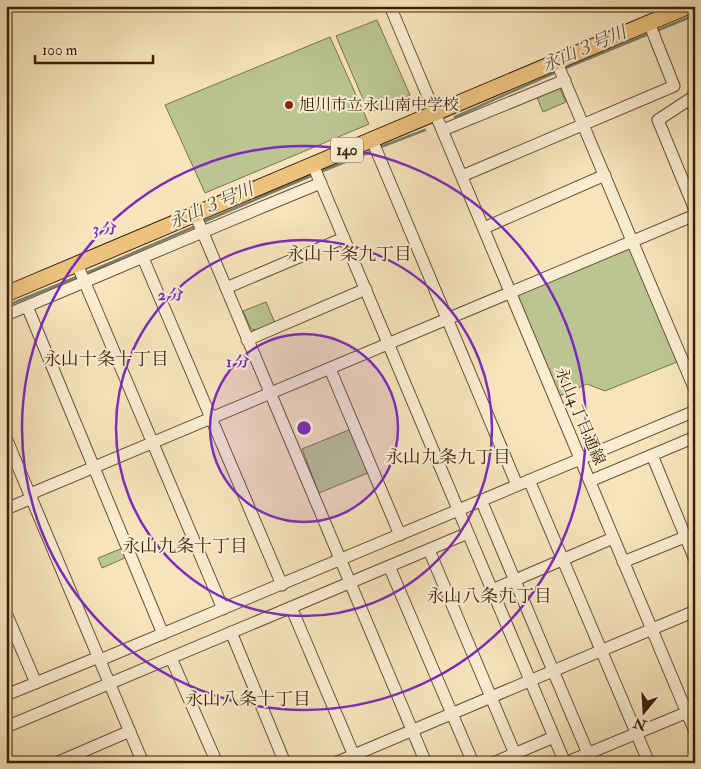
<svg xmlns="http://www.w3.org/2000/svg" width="701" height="769" font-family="'IM FELL Double Pica','Noto Serif JP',serif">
<rect width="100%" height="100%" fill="#f7e4bc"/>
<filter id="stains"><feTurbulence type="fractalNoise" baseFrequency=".004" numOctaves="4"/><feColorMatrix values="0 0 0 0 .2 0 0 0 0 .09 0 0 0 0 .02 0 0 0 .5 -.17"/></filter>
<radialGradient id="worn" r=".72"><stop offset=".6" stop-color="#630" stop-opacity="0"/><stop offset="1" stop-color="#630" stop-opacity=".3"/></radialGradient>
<!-- green -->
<path fill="#bac593" stroke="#7b724c" d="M377 20 410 95 369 113 336 36Z
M330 37 369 124 205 193 165 105Z
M559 86 566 102 543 112 536 95Z
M633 240 682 360 605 391 587 384 555 398 510 292Z
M266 302 275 323 256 330 251 329 243 311Z
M351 429 368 473 319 493 302 449Z
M123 548 127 557 102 568 98 558Z"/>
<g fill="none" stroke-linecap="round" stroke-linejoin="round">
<!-- stream -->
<path stroke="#777e6e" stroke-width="2.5" d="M656 31 695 15
M563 69 651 33
M455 117 556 72
M378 148 425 130
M320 172 373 151
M203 222 313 175
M84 274 196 226
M6 306 79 276"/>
<defs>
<path id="minor" d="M390 6 695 732
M557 63 695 390
M695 110 690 99 658 120 695 210
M443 130 565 80
M372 140 517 485
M462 176 674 86 649 23
M195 214 426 763
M484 228 605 175
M143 258 282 585
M77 264 223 609
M226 288 344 238
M27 306 163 634
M6 315C111 271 215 226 321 183
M247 340 366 289
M330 369 400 535
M6 438 143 763
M652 455 695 560
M529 480 649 763
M590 481 695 437
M30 494 695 215
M481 500 592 763
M6 509 32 498
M468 533 565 763
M429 550 515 754
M623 562 695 533
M389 566 473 763
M492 590 613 538
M291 607 357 763
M6 613 36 683
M231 632 285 763
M171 658 217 763
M100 660 695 411
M6 695 99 657
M6 727 468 533 313 165
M56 763 130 731
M335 763 695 611
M493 763 554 737
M565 763 695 709"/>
<path id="major" d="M6 294 689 6"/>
</defs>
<!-- minor casing -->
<use href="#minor" stroke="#6b5032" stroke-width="13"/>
<!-- major casing -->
<use href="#major" stroke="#3c1f04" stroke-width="17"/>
<!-- minor -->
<use href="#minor" stroke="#faedd3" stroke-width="11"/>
<!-- major -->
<use href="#major" stroke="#ecc27e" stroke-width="15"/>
</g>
<!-- distance rings -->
<circle cx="304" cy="428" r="94" fill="#7b2cbf" fill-opacity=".12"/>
<g fill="none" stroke="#7b2cbf" stroke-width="2.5">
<circle cx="304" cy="428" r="94"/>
<circle cx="304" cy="428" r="188"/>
<circle cx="304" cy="428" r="282"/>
</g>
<!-- markers -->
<circle fill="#8f2418" stroke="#faedd3" stroke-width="2" cx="289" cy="105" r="5"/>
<g text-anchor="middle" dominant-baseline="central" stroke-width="4" stroke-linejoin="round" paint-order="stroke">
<!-- shield labels -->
<rect fill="#faedd3" stroke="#755d42" stroke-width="1" x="331" y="137.5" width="32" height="25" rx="4"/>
<g font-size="15" font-weight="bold" fill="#3c1f04">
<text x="347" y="150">140</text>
</g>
<!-- poi labels -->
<g font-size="16" fill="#3c1f04" stroke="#faedd3" text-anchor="start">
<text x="299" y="105">旭川市立永山南中学校</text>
</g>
<!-- street labels -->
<g font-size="16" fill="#3c1f04" stroke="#faedd3">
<text transform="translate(580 416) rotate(67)">永山4丁目通線</text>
</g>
<!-- water labels -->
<g font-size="18" font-style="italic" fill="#594f39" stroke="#faedd3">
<text transform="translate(584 49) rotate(-23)">永山３号川</text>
<text transform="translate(211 206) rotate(-23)">永山３号川</text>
</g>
<!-- neighbourhood labels -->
<g font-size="18" fill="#3c1f04" stroke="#faedd3">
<text x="349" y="254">永山十条九丁目</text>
<text x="106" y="359">永山十条十丁目</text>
<text x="448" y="457">永山九条九丁目</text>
<text x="185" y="546">永山九条十丁目</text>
<text x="489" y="596">永山八条九丁目</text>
<text x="248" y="699">永山八条十丁目</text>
</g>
</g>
<circle cx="304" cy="428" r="8" fill="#7b2cbf" stroke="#faedd3" stroke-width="2.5"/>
<g font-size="15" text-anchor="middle" font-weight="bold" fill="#7b2cbf" stroke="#faedd3" stroke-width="4" stroke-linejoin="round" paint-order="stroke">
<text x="105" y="234">3 分</text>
<text x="171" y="300">2 分</text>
<text x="238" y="367">1 分</text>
</g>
<!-- margin -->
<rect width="701" height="769" fill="none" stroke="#f7e4bc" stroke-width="25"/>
<rect x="8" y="8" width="686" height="754" fill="none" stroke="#3c1f04" stroke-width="2.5"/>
<rect x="12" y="12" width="676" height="744" fill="none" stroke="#3c1f04"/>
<!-- north arrow -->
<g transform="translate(644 712) rotate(198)" stroke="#faedd3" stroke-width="4" paint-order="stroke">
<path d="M0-4L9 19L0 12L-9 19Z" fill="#3c1f04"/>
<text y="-8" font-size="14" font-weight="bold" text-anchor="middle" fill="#3c1f04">N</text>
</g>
<!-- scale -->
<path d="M35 55v8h118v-8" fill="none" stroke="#3c1f04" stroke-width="2.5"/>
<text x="42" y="55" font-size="15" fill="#3c1f04" stroke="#faedd3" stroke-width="4" paint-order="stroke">100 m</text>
<rect width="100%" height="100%" filter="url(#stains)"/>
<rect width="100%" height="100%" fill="url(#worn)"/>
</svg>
